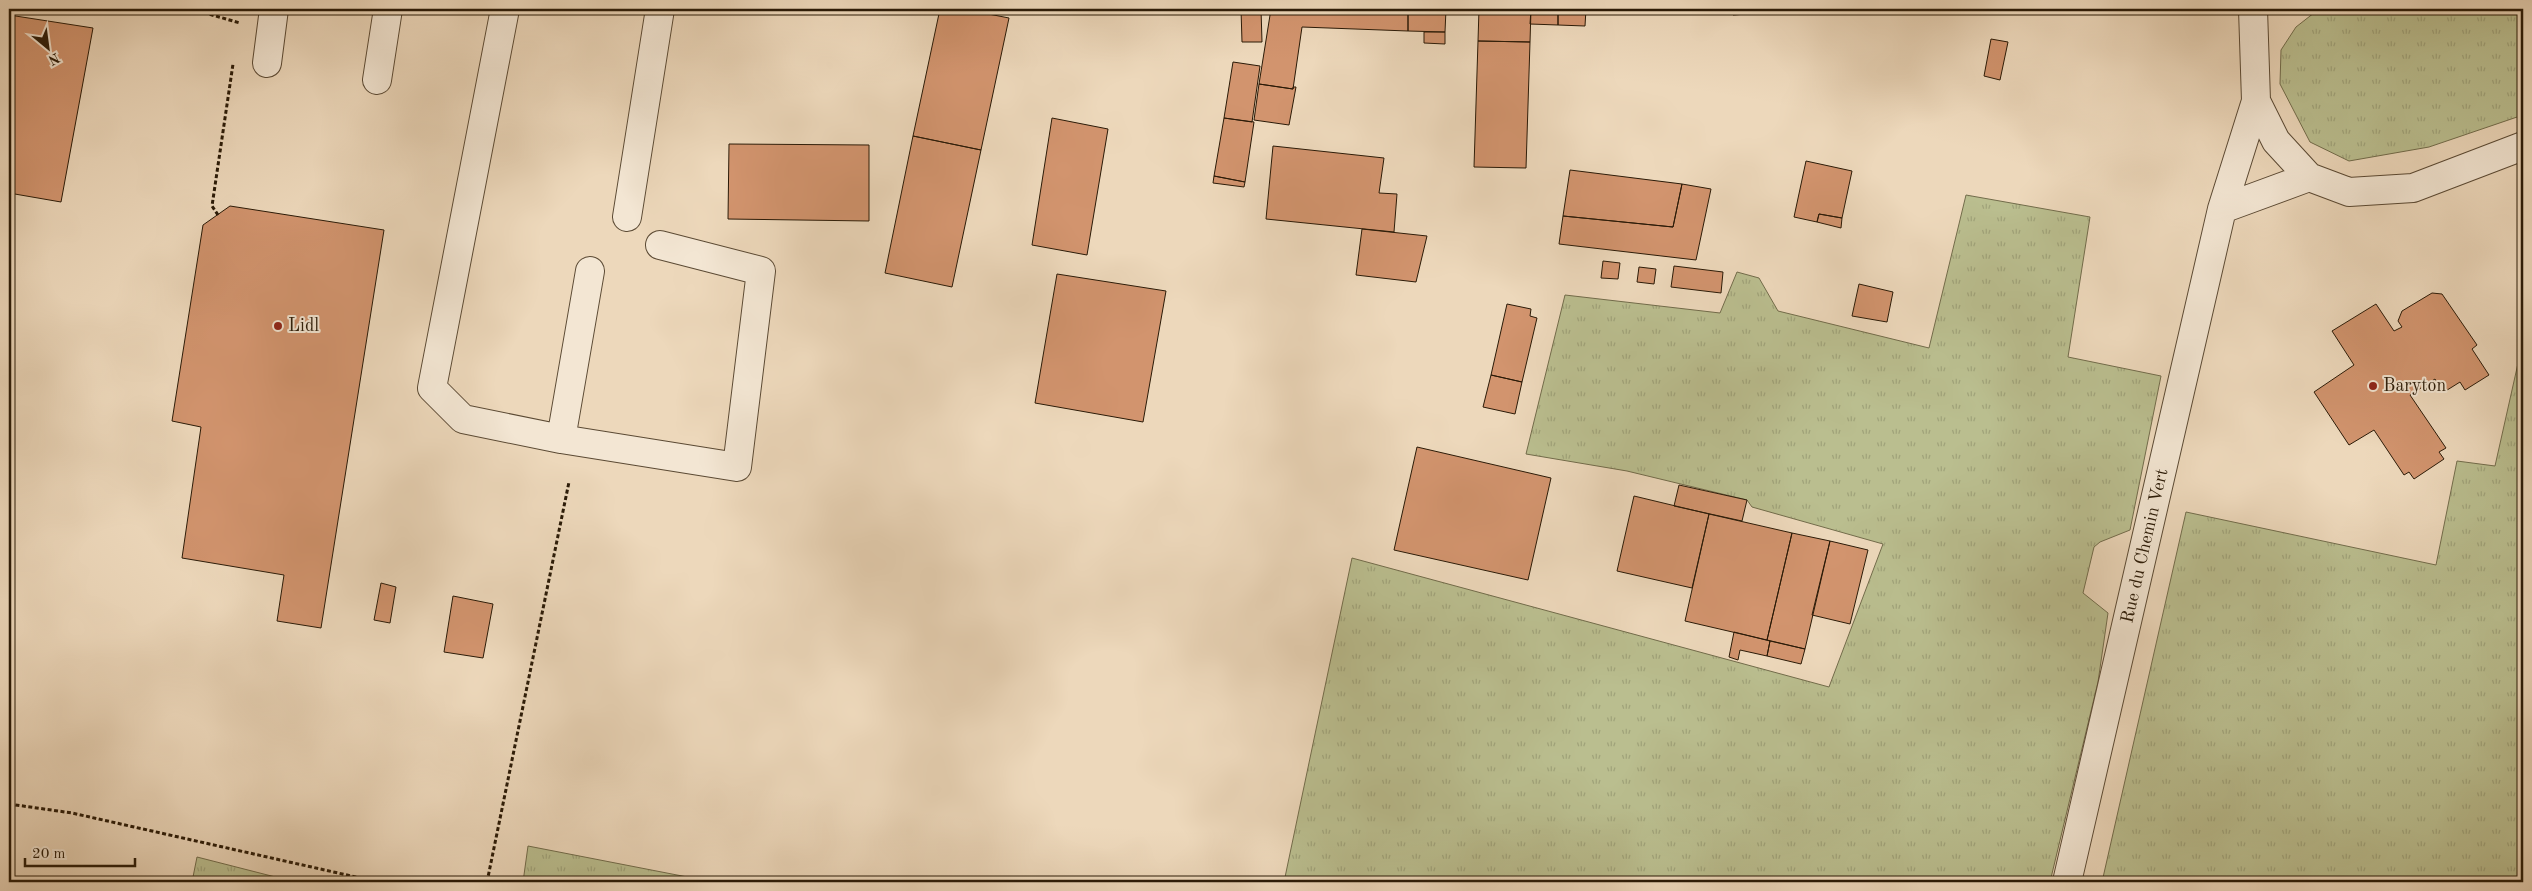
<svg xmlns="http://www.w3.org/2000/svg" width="2532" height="891" font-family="'Old Standard TT',serif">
<defs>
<pattern id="grass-tufts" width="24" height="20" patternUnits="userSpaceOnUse" patternTransform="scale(1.25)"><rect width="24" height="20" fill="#babe8f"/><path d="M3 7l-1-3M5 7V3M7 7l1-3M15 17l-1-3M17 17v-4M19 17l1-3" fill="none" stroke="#a0a37a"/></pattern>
</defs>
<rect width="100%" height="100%" fill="#edd8bb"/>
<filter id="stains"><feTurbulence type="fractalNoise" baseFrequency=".004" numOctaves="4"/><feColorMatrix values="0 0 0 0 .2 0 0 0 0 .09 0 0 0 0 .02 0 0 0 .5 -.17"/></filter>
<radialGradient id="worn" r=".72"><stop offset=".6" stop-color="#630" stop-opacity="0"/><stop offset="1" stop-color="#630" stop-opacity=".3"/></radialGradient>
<!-- grass -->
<path fill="url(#grass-tufts)" stroke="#726c4b" d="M2319 9H2523V115L2429 147 2349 161 2310 142 2280 84 2281 50 2296 27Z
M1966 195 2090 217 2068 357 2161 376 2130 530 2100 542 2094 547 2083 593 2108 613 2098 682 2050 882H1284L1352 558 1829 687 1883 544 1752 507 1747 500 1627 471 1526 454 1565 295 1720 313 1737 272 1759 278 1778 311 1929 348Z
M2523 341V882H2102L2186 512 2436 565 2457 461 2495 466Z
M528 846 713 882H523Z
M197 857 295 882H192Z"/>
<!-- building -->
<path fill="#d2946e" stroke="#2a1a07" d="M940 9H963L1009 18 981 150 913 136Z
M1241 9H1261L1262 42H1242Z
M1271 9H1408V31L1302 27 1293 89 1259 84Z
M1408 9H1446L1445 32 1408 31Z
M1479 9H1531L1530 42 1478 41Z
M1531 9H1558V25L1530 24Z
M1558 9H1586L1585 26 1558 25Z
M1733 9H1747V14L1733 15Z
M9 15 93 28 61 202 9 193Z
M1424 32H1445V44L1424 43Z
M1991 39 2008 42 2000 80 1984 76Z
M1478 41 1530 42 1526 168 1474 167Z
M1233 62 1260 66 1252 122 1224 118Z
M1259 84 1293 89V87H1296L1289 125 1254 120Z
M1052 118 1108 129 1087 255 1032 245Z
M1224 118 1254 122 1245 182 1214 176Z
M913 136 981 150 952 287 885 273Z
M729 144 869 145V221L728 219Z
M1273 146 1384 158 1379 193 1397 194 1394 232 1266 219Z
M1806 161 1852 171 1842 218 1819 214 1817 222 1794 217Z
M1570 170 1682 184 1673 227 1563 216Z
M1214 176 1245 182 1244 187 1213 183Z
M1682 184 1711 189 1696 260 1559 244 1563 216 1673 227Z
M230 206 384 230 321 628 277 621 284 575 182 558 201 427 172 421 203 225Z
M1819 214 1842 218 1841 228 1817 222Z
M1362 229 1427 236 1416 282 1356 275Z
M1603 261 1620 263 1618 279 1601 278Z
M1674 266 1723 272 1721 293 1671 287Z
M1639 267 1656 269 1654 284 1637 282Z
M1057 274 1166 291 1143 422 1035 403Z
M1859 284 1893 292 1887 322 1852 316Z
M2432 293 2442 294 2477 345 2472 349 2489 375 2465 390 2460 382 2444 392 2435 379 2410 395 2446 448 2439 452 2444 459 2414 479 2409 472 2404 475 2374 430 2349 445 2314 392 2354 365 2332 331 2376 304 2394 331 2402 327 2398 321 2402 311Z
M1507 304 1531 309 1530 316 1537 318 1522 382 1491 375Z
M1491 375 1522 382 1515 414 1483 407Z
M1417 447 1551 478 1528 580 1394 550Z
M1679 485 1747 500 1742 521 1674 506Z
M1634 496 1709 514 1692 588 1617 571Z
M1709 514 1792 533 1767 640 1685 621Z
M1792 533 1830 541 1805 649 1767 640Z
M1830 541 1868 550 1850 624 1812 615Z
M381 583 396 587 390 623 374 620Z
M453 596 493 604 483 658 444 652Z
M1734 632 1770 641 1767 656 1740 650 1738 660 1729 657Z
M1770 641 1805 649 1801 664 1767 656Z"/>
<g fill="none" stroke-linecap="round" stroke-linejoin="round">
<defs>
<path id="minor" d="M505 9 432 388 463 419 561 439
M267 63 274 9
M377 80 388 9
M2256 101 2276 141 2309 177 2349 192 2413 188 2523 146
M2222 209 2309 177
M627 217 660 9
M590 271 561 439 737 467 761 271 660 245
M2067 882 2222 209 2256 101 2253 9"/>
</defs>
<!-- minor casing -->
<use href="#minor" stroke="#5b4a34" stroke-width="30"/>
<!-- path -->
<path stroke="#2a1a07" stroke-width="3" stroke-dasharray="4 2.5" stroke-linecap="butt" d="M191 9 240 23
M218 215 212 206 233 64
M9 804 72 813 378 882
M487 882 569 482"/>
<!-- minor -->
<use href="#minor" stroke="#f3e6d3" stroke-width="28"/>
</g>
<!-- markers -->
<g fill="#8f2418" stroke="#f3e6d3" stroke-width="2">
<circle cx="278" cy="326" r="5"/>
<circle cx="2373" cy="386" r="5"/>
</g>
<g text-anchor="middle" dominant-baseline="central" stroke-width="4" stroke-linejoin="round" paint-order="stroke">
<!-- poi labels -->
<g font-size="18" fill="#2a1a07" stroke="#f3e6d3" text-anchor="start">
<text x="288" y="326">Lidl</text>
<text x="2383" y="386">Baryton</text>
</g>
<!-- street labels -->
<g font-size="18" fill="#2a1a07" stroke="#f3e6d3">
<text transform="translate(2145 546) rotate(-77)">Rue du Chemin Vert</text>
</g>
</g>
<!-- margin -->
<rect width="2532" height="891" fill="none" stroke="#edd8bb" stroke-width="30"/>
<rect x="10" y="10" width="2512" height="871" fill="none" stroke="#2a1a07" stroke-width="2.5"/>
<rect x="15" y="15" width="2502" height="861" fill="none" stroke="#2a1a07"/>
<!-- north arrow -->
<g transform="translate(48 48) rotate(151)" stroke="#f3e6d3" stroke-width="4" paint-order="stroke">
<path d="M0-4L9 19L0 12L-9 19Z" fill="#2a1a07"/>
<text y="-8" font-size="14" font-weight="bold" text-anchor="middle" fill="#2a1a07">N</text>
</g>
<!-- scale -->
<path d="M25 858v8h110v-8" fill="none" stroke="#2a1a07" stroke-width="2.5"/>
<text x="32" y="858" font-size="15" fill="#2a1a07" stroke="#f3e6d3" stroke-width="4" paint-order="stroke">20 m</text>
<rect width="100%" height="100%" filter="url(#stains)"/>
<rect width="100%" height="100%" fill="url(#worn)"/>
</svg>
